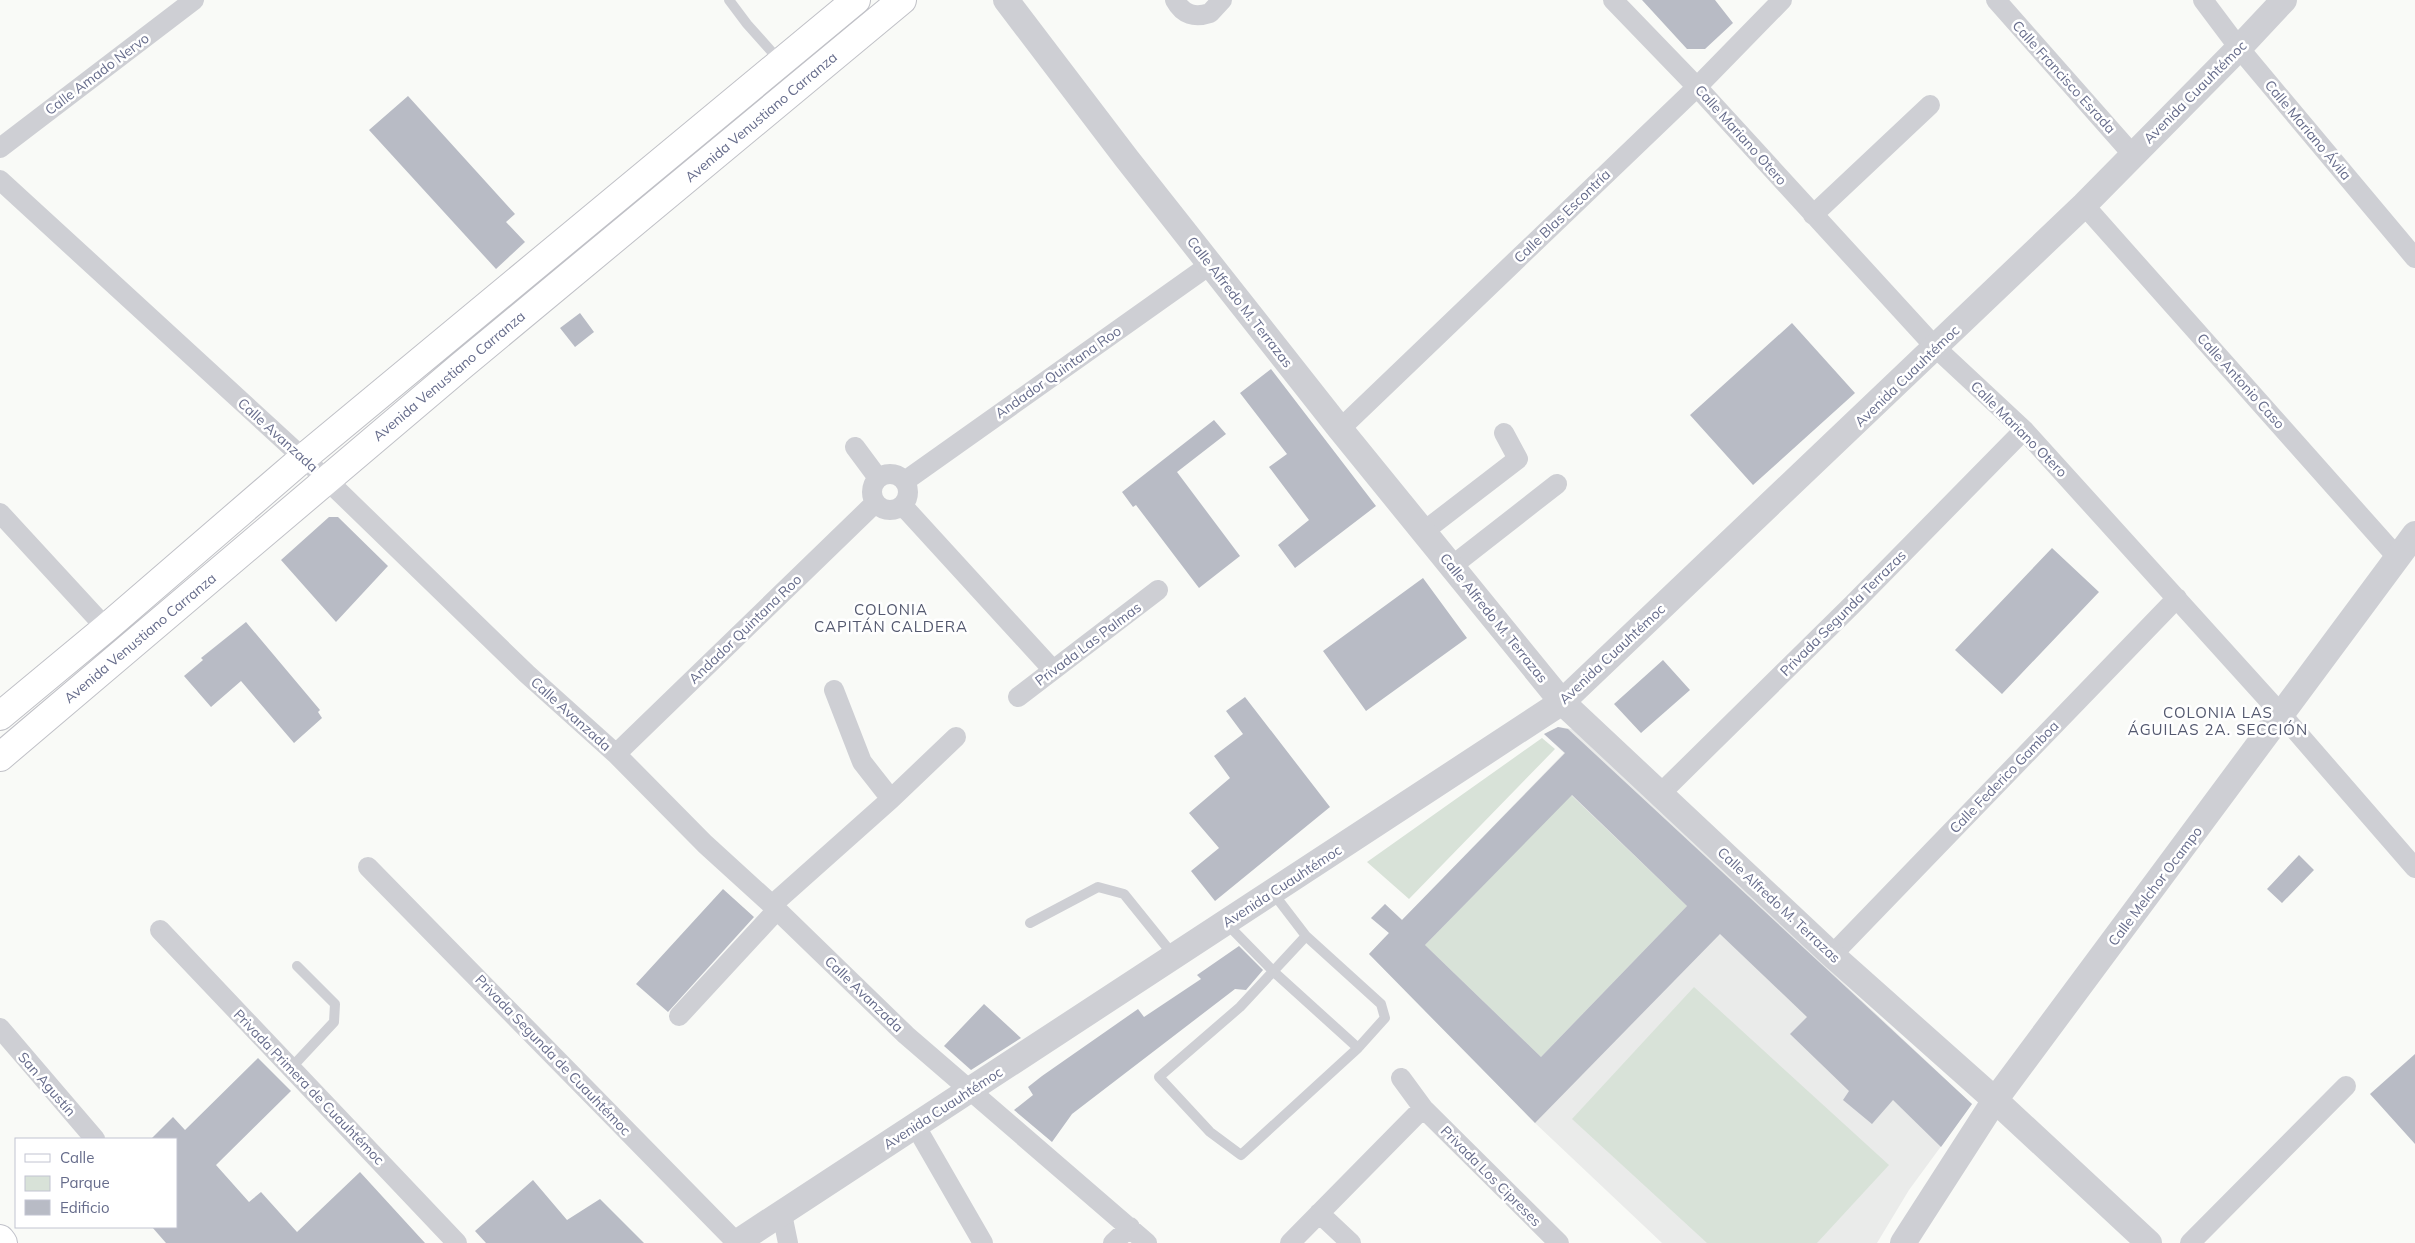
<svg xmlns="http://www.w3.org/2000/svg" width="2415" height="1243" font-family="Mulish,sans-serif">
<rect width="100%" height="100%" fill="#f9faf7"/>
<!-- built -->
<path fill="#eaebea" d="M1558 727 1573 729 1972 1104 1909 1190 1877 1243H1662L1535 1123 1369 954 1389 933 1371 918 1385 904 1402 920 1564 753 1544 734Z"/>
<!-- green -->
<path fill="#d8e2d8" d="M1542 738 1555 749 1409 899 1367 862Z
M1571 795 1687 906 1541 1057 1425 945Z
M1694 987 1889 1165 1817 1243H1707L1572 1119Z"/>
<!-- building -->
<path fill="#b8bbc5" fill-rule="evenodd" d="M1642 0H1715L1733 23 1705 49H1687Z
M408 96 515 214 506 222 525 242 496 269 369 130Z
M580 313 594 332 575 347 560 328Z
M1792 323 1855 393 1753 485 1690 415Z
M1271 369 1376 506 1295 568 1278 545 1309 520 1269 467 1287 454 1240 393Z
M1214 420 1226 434 1177 472 1240 556 1199 588 1136 505 1133 507 1122 492Z
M329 517H338L388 566 336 622 281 560Z
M2052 548 2099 592 2002 694 1955 650Z
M1423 578 1467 638 1366 711 1323 651Z
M246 622 320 710 318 712 322 718 294 743 241 681 211 707 184 676 203 660 201 658Z
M1663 660 1690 690 1641 733 1614 704Z
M1245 697 1330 807 1215 901 1191 871 1219 848 1189 813 1230 778 1214 756 1243 734 1226 711Z
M1558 727 1568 729 1972 1104 1941 1147 1893 1100 1872 1124 1843 1100 1849 1091 1790 1034 1807 1017 1720 934 1535 1123 1369 954 1389 933 1371 918 1385 904 1402 920 1565 753 1544 734ZM1572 795 1687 906 1541 1057 1425 945Z
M2299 855 2314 870 2282 903 2267 889Z
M723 889 754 917 668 1012 636 984Z
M1239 946 1263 970 1246 990 1235 989 1072 1114 1052 1142 1014 1110 1033 1095 1028 1087 1042 1076 1138 1009 1144 1017 1201 979 1197 975Z
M984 1004 1021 1038 971 1070 944 1046Z
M2415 1054V1144L2370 1094Z
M258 1058 291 1091 216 1165 249 1202 261 1192 297 1232 360 1172 425 1243H166L152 1227H176V1139H151L173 1117 185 1130Z
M533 1180 567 1220 600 1199 644 1243H486L475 1231Z"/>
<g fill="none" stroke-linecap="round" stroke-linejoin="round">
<defs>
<path id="secondary" d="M0 1239 3 1243"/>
<path id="primary" d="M0 716 106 628 302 459 856 0
M0 757 460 367 902 0"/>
</defs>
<!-- secondary casing -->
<use href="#secondary" stroke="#c0c1c9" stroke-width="30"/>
<!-- primary casing -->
<use href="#primary" stroke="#c0c1c7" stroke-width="30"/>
<!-- service -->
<path stroke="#cecfd4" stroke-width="10" d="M729 0 747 24 780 61
M1273 893 1306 936 1381 1004 1385 1018 1358 1048 1241 1155 1210 1132 1159 1077 1240 1007 1306 936
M1030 923 1098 887 1124 894 1174 956
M1226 923 1274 972 1358 1048
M291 1068 334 1022 335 1004 297 966"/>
<!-- minor -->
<path stroke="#cecfd4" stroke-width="20" d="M1175 0C1183 15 1195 18 1210 13L1222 0
M1613 0 1697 87 1936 348 2024 430 2282 715 2415 868
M1996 0 2133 155
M2203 0 2239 48 2415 258
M0 148 194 0
M0 180 326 479 527 674 616 754 705 844 772 905 906 1035 1147 1243
M2084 205 2397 557
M1813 215 1930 105
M1340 429 1697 87 1782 0
M855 447 878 478
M872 492a18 18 0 1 1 36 0a18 18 0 1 1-36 0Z
M905 481 1211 264
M903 506 1053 670
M0 513 106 628
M1423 532 1518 459 1504 433
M1452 566 1557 484
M834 690 862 762 891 799
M1018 697 1158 590
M616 754 875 503
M1660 794 1853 604 2024 430
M368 867 737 1243
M772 905 891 799 956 737
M160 930 457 1243
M1832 955 2177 598
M679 1016 777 910
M0 1028 95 1139
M1401 1078 1423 1108 1559 1243
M915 1125 983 1243
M1319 1213 1351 1243
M782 1214 788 1243
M1113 1243 1130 1227
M1290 1243 1423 1108
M2190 1243 2346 1086"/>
<!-- tertiary -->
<path stroke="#cecfd4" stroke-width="26" d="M1006 0 1127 159 1340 429 1562 702 1832 955 1995 1100 2149 1243
M736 1243 1562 702 2084 205 2239 48 2284 0
M1903 1243 1995 1100 2415 534"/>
<!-- secondary -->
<use href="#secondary" stroke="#fff" stroke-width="28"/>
<!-- primary -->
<use href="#primary" stroke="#fff" stroke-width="28"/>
</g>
<g text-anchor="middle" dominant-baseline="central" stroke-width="5" stroke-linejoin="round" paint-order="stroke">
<!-- street labels -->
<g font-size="14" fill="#666c8b" stroke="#fff">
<text transform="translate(97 74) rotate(-37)">Calle Amado Nervo</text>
<text transform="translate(2064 77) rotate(48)">Calle Francisco Esrada</text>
<text transform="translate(2195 92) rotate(-45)">Avenida Cuauhtémoc</text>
<text transform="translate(761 117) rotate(-40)">Avenida Venustiano Carranza</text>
<text transform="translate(2308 130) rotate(50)">Calle Mariano Ávila</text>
<text transform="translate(1741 135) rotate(48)">Calle Mariano Otero</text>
<text transform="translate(1562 216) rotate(-44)">Calle Blas Escontría</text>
<text transform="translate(1240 302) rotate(52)">Calle Alfredo M. Terrazas</text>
<text transform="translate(1058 372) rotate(-35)">Andador Quintana Roo</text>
<text transform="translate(449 376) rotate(-40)">Avenida Venustiano Carranza</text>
<text transform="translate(1907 376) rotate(-44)">Avenida Cuauhtémoc</text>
<text transform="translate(2241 381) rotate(48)">Calle Antonio Caso</text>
<text transform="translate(2019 429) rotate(45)">Calle Mariano Otero</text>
<text transform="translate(278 435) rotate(42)">Calle Avanzada</text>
<text transform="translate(1843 613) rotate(-45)">Privada Segunda Terrazas</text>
<text transform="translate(1494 618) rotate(51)">Calle Alfredo M. Terrazas</text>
<text transform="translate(745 629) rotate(-44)">Andador Quintana Roo</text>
<text transform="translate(140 638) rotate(-40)">Avenida Venustiano Carranza</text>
<text transform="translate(1088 644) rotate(-37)">Privada Las Palmas</text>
<text transform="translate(1612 654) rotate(-43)">Avenida Cuauhtémoc</text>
<text transform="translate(571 714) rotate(42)">Calle Avanzada</text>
<text transform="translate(2004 777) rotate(-46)">Calle Federico Gamboa</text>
<text transform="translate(1282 886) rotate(-33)">Avenida Cuauhtémoc</text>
<text transform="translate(2155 886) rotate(-53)">Calle Melchor Ocampo</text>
<text transform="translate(1779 905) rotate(43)">Calle Alfredo M. Terrazas</text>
<text transform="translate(864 994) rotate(44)">Calle Avanzada</text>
<text transform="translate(553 1055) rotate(46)">Privada Segunda de Cuauhtémoc</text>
<text transform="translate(47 1084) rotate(49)">San Agustín</text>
<text transform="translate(309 1087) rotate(46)">Privada Primera de Cuauhtémoc</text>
<text transform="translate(943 1108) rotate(-33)">Avenida Cuauhtémoc</text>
<text transform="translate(1491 1176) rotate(45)">Privada Los Cipreses</text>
</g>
<!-- neighbourhood labels -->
<g font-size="15" letter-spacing="1" fill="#54596f" stroke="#fff">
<text x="891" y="609">COLONIA<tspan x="891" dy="17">CAPITÁN CALDERA</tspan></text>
<text x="2218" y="712">COLONIA LAS<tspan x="2218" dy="17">ÁGUILAS 2A. SECCIÓN</tspan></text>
</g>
</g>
<!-- legend -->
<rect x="15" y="1138" width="162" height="90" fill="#ffffff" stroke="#c2c4d1"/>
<rect x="25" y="1154" width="25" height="8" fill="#ffffff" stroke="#c2c4d1"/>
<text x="60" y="1163" font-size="15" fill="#666c8b">Calle</text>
<rect x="25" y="1176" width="25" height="15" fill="#d8e2d8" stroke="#c2c4d1"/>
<text x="60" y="1188" font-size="15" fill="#666c8b">Parque</text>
<rect x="25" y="1200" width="25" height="15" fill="#b8bbc5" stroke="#c2c4d1"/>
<text x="60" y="1213" font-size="15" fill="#666c8b">Edificio</text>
</svg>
